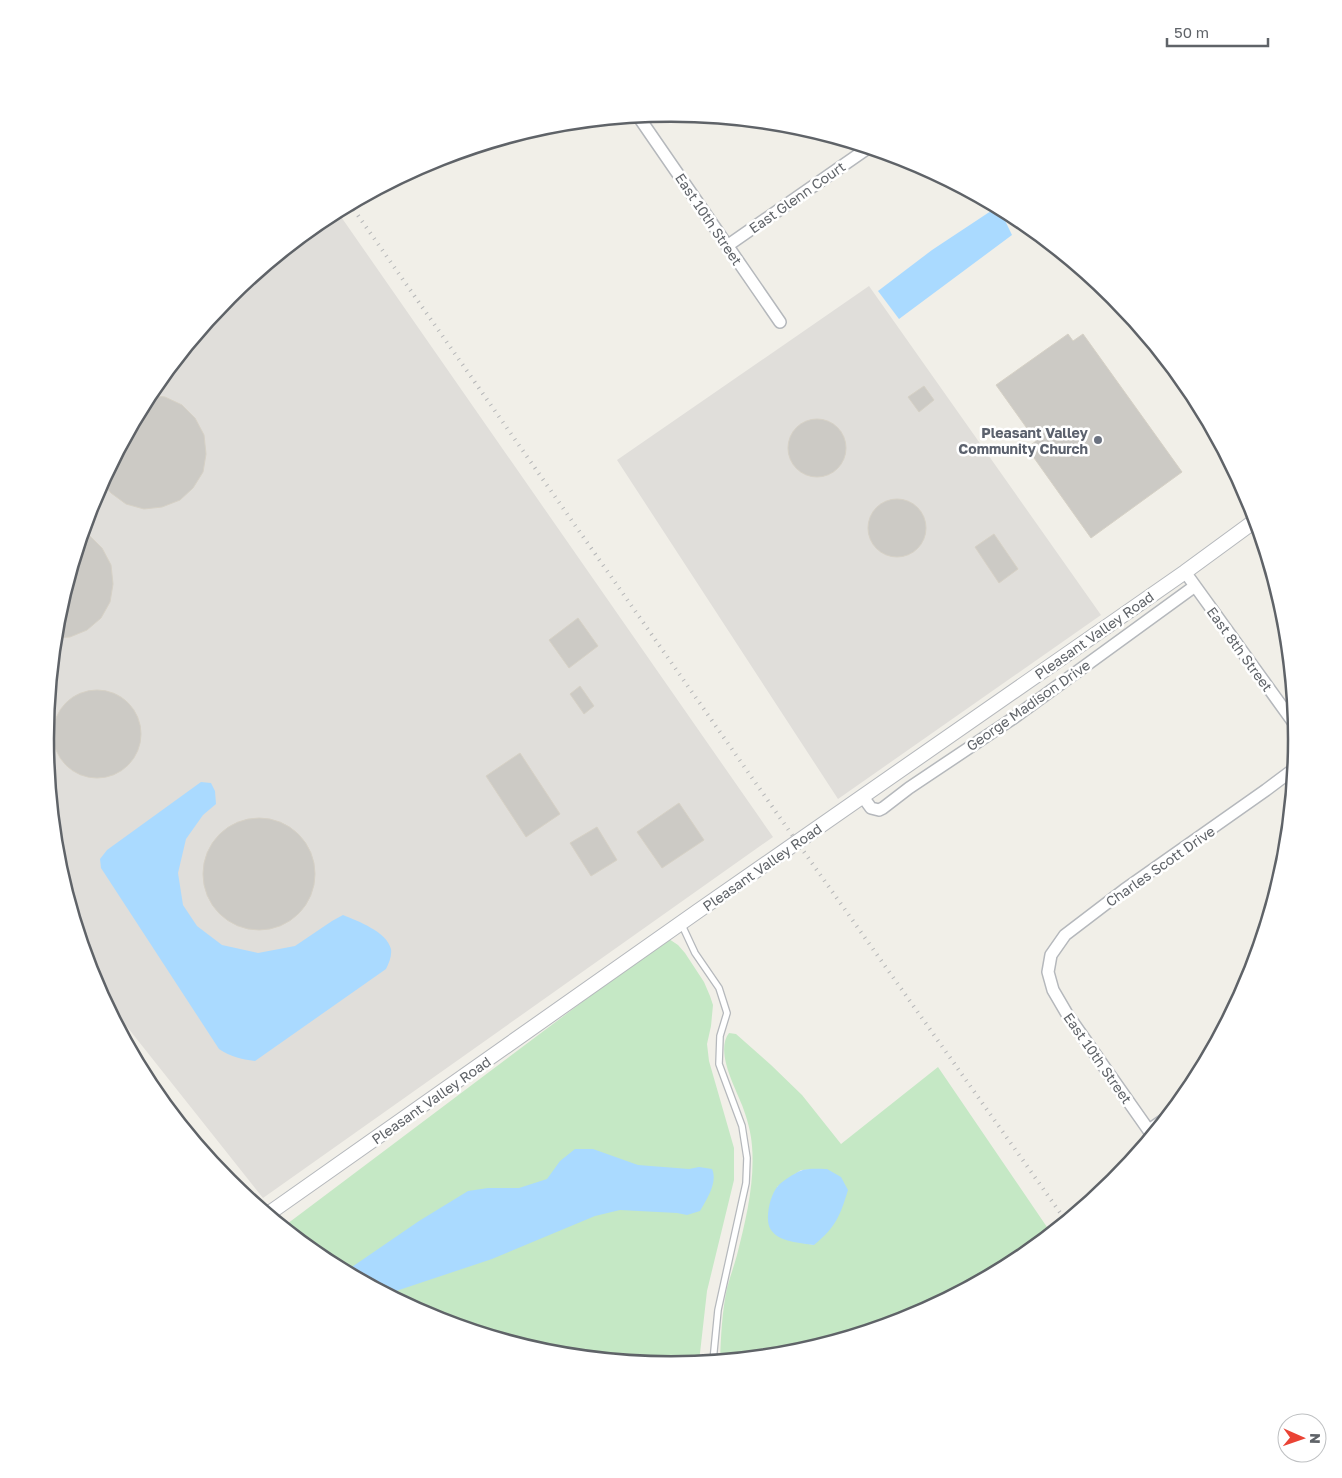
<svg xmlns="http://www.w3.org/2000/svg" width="1342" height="1478" font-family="'Golos Text',sans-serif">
<rect width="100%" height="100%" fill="#f1efe8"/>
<!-- industrial -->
<path fill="#e0deda" d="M337 211 773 837 263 1198 101 994 93 978 57 861 45 739 57 617 93 499 151 391 229 296 323 218Z
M869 286 1101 615 838 799 617 460Z"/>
<!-- green -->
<path fill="#c5e8c5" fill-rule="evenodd" d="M669 939 678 945 685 953 704 982 710 996 713 1005 711 1026 707 1044 709 1061 734 1148V1180L707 1291 699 1362 671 1365 549 1353 431 1317 323 1259 283 1227 662 942Z
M729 1033 736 1034 771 1065 802 1095 841 1144 938 1067 1051 1233 1019 1260 910 1317 793 1353 720 1360C721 1336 722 1312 727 1288 730 1277 734 1266 737 1255 746 1220 755 1182 752 1146 751 1132 747 1118 742 1105 735 1087 715 1051 729 1033ZM827 1169 814 1245 793 1241 777 1187 801 1170Z"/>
<!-- water -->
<path fill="#aadaff" d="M997 207 999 208 1012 235 899 319 878 291 932 250Z
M201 782 211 783 215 791 216 804 203 815 186 839 178 873 183 905 197 926 222 945 258 953 295 946 332 921 343 915C358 921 387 932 391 949 392 956 389 963 386 969L255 1061C241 1059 231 1057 219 1049L101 868 100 859 107 850Z
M575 1149H593L638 1165 689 1169 699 1167 712 1169C718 1182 707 1199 700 1211L687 1215 677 1213 620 1210 595 1216 492 1259 387 1294 346 1271 419 1221 468 1191 488 1188H519L547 1179 560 1161Z
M827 1169 841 1177 848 1190C840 1216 836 1227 814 1245 801 1243 779 1242 771 1230 764 1221 770 1194 778 1186 781 1182 795 1173 800 1171 807 1168 819 1169 827 1169Z"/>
<!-- building -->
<path fill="#cccac5" stroke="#d6d1c6" d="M1068 334 1073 341 1083 334 1182 472 1091 538 1027 448 1036 441 996 385Z
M924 386 934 400 919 412 908 397Z
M148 395 165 397 182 405 195 418 204 435 206 454 203 472 193 488 180 500 162 507 144 509 126 504 111 493 102 482Z
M788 448a29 29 0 1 1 58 0a29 29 0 1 1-58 0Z
M868 528a29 29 0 1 1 58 0a29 29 0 1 1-58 0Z
M84 530 102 548 111 565 113 584 110 602 101 618 87 630 70 637 55 638 57 617Z
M994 534 1018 569 999 583 975 547Z
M578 618 598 646 569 668 549 640Z
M580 686 594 706 584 714 570 694Z
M53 734a44 44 0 1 1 88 0a44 44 0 1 1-88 0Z
M520 753 560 814 526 837 486 776Z
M679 803 704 840 662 868 637 832Z
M203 874a56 56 0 1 1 112 0a56 56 0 1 1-112 0Z
M597 827 617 860 591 876 570 843Z"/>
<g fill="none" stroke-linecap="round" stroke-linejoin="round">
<defs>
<path id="service" d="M681 923 695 953 719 988 727 1013 720 1036 719 1064 742 1126 747 1158 746 1183 718 1310 713 1361"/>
<path id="minor" d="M638 116 780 322
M727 246 868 148
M1185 572 1296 726
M863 797 871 808 879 810 883 808 909 788 1012 719 1195 586
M1149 1130 1165 1119
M1152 1135 1067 1014 1053 990 1048 972 1051 955 1065 935 1124 890 1266 790 1294 769"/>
<path id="tertiary" d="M268 1214 698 911 1185 572 1256 520"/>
</defs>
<!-- service casing -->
<use href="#service" stroke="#b5b8bc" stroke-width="8"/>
<!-- minor casing -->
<use href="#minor" stroke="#b5b8bc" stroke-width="14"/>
<!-- tertiary casing -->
<use href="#tertiary" stroke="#b5b8bc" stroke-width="16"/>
<!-- service -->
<use href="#service" stroke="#fff" stroke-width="5.5"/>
<!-- minor -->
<use href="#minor" stroke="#fff" stroke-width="11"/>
<!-- tertiary -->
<use href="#tertiary" stroke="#fff" stroke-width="14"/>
<!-- rail -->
<path stroke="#b6b7b8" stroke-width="4" stroke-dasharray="1 6" stroke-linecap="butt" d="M350 204 797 842 1066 1221"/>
</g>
<!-- markers -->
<circle fill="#6b7280" stroke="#fff" stroke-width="2" cx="1098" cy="440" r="5"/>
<g text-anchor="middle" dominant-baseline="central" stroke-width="5" stroke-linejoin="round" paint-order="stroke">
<!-- street labels -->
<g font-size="14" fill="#5f6368" stroke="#fff">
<text transform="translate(797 197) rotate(-35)">East Glenn Court</text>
<text transform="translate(709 219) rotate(56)">East 10th Street</text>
<text transform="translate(1094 635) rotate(-35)">Pleasant Valley Road</text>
<text transform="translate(1240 649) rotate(54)">East 8th Street</text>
<text transform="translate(1028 705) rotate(-35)">George Madison Drive</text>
<text transform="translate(1160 866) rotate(-35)">Charles Scott Drive</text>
<text transform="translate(762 867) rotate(-35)">Pleasant Valley Road</text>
<text transform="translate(1098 1058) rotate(55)">East 10th Street</text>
<text transform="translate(431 1100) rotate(-35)">Pleasant Valley Road</text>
</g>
<!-- worship labels -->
<g font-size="14" font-weight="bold" fill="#5b616d" stroke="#fff" text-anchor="end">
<text x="1088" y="432">Pleasant Valley<tspan x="1088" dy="16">Community Church</tspan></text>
</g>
</g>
<!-- crop -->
<path d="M0 0H1342V1478H0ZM54 739a617 617 0 1 1 1234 0a617 617 0 1 1-1234 0Z" fill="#fff" fill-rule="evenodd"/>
<path fill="none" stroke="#5f6368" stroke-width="2.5" d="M54 739a617 617 0 1 1 1234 0a617 617 0 1 1-1234 0Z"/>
<!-- north arrow -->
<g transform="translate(1302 1438) rotate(92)"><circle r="24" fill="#ffffff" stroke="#bfc1c3"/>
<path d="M0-4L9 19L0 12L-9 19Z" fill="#ea4335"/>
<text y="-8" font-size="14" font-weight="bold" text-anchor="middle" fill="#5f6368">N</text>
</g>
<!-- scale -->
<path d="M1167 38v8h101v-8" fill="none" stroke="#5f6368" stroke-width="2.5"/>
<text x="1174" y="38" font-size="15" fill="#5f6368" stroke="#ffffff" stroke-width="4" paint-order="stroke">50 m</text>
</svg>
